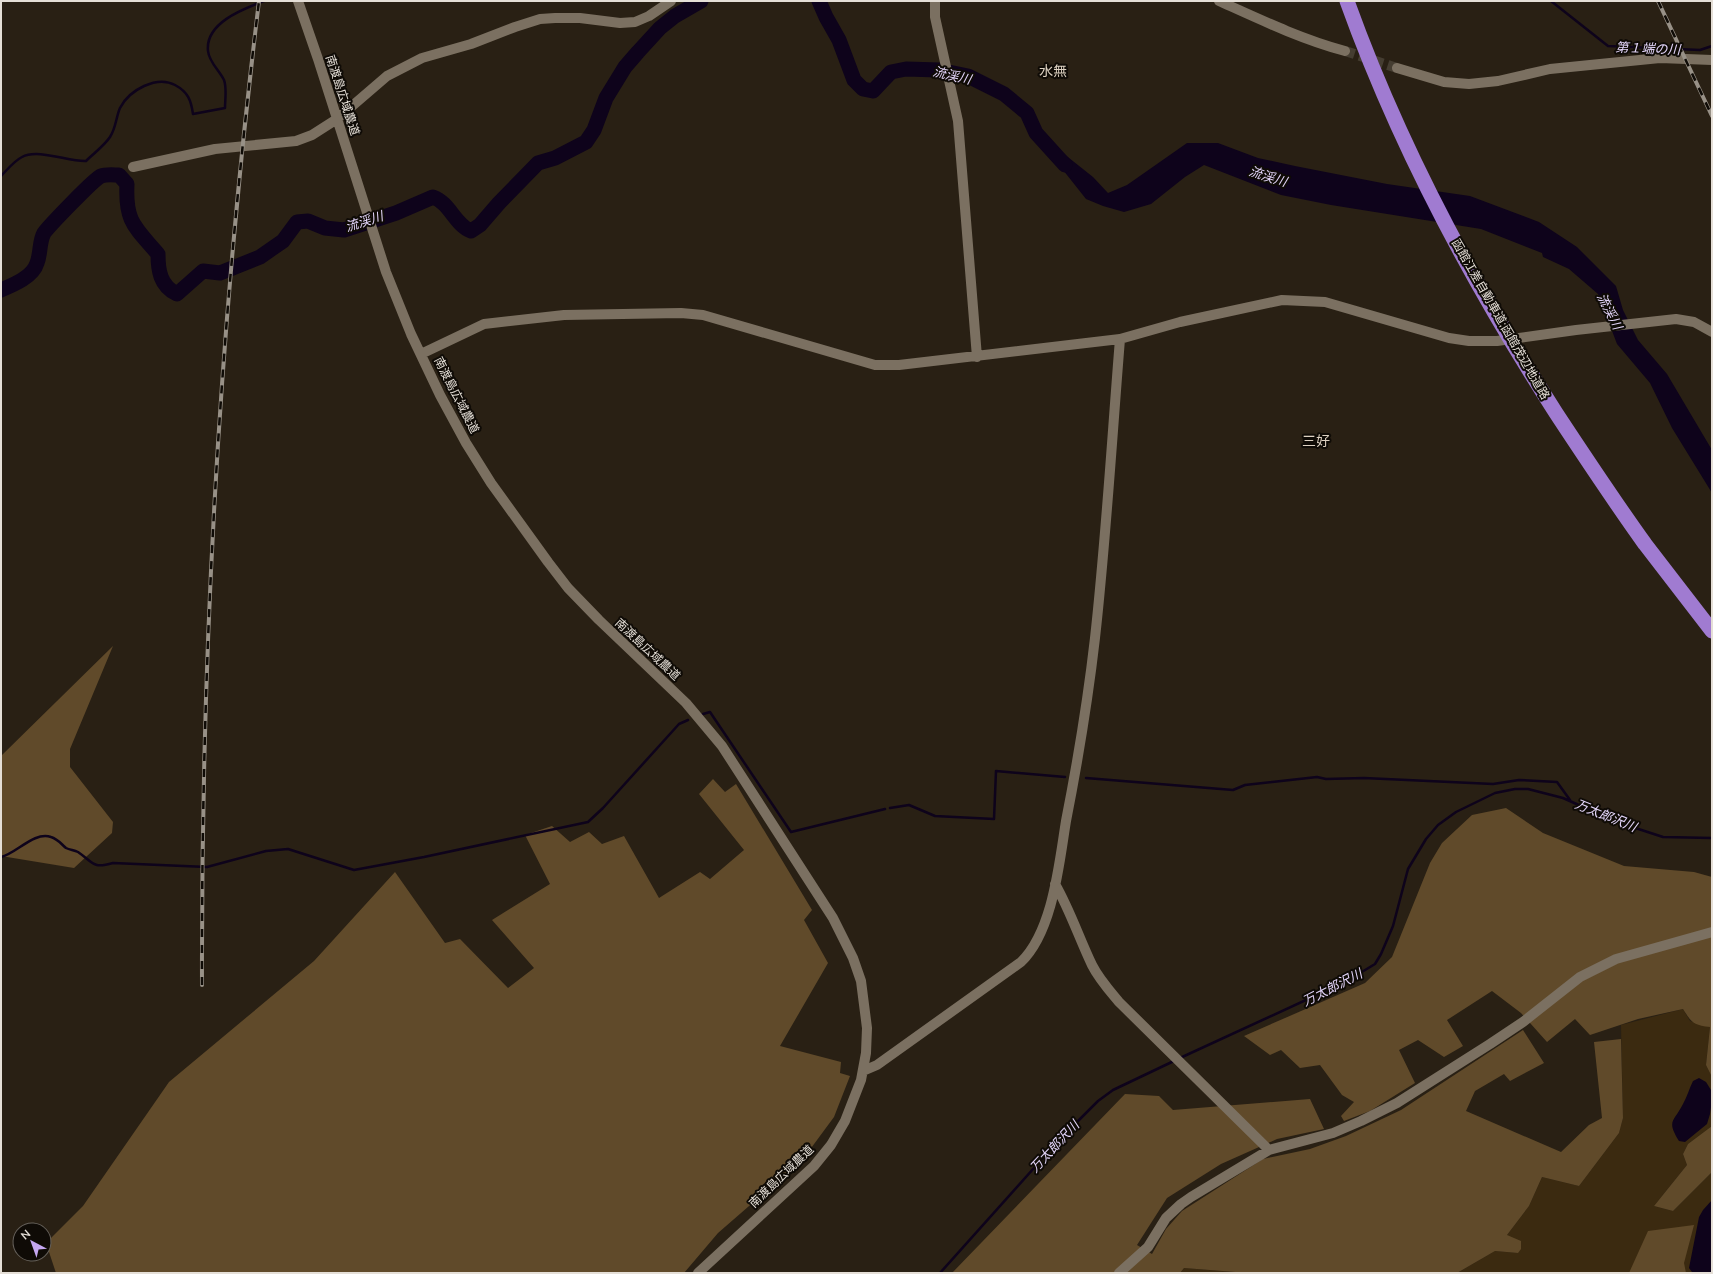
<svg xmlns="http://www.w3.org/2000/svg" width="1713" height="1274" font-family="Mulish,'Noto Sans JP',sans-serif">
<rect width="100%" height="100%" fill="#292014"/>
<!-- green -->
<path fill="#3b2a10" d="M1683 1009 1690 1021 1710 1027 1706 1065 1712 1077V1126L1688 1144 1683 1154 1687 1165 1654 1206 1673 1211 1712 1172V1273H1457L1495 1251 1518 1253 1507 1235 1529 1206 1542 1177 1579 1186 1619 1133 1623 1118 1621 1025Z
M1184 1268 1248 1273H1180Z"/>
<!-- forest -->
<path fill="#604a2a" d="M113 646 70 749V767L113 822 112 833 74 868 1 856V756Z
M713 779 725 792 736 784 812 910 804 920 828 963 780 1046 841 1062 840 1073 850 1076 834 1117 803 1159 718 1233 684 1273H56L46 1243 83 1206 169 1082 314 961 395 872 445 943 460 939 508 988 534 968 492 920 550 884 525 835 552 826 570 842 589 832 602 844 624 836 659 898 700 872 710 879 744 850 699 794Z
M1506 808 1543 833 1624 866 1694 872 1712 877V1077L1706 1065 1710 1027C1693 1025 1692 1023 1683 1009L1638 1019 1590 1035 1575 1019 1547 1042 1521 1013 1492 991 1447 1020 1463 1046 1444 1057 1418 1040 1399 1050 1415 1083 1370 1111 1344 1121 1341 1116 1354 1102 1342 1095 1320 1065 1300 1068 1281 1050 1270 1055 1244 1036 1365 983 1392 957 1430 863 1442 843 1472 815Z
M1523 1030 1544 1063 1510 1081 1504 1074 1475 1091 1466 1111 1561 1152 1589 1125 1602 1118 1594 1042 1621 1039 1623 1118 1619 1133 1579 1186 1542 1177 1529 1206 1507 1235 1521 1241V1249L1518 1253 1495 1251 1457 1273H1248L1184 1268 1180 1273H952L1125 1094 1159 1096 1173 1110 1310 1099 1324 1129 1277 1139 1221 1164 1167 1198 1137 1245 1152 1254 1166 1229 1182 1211 1263 1159 1310 1149 1346 1136 1401 1110Z
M1712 1126V1172L1673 1211 1654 1206 1687 1165 1683 1154 1688 1144Z
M1694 1225 1684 1263 1686 1273H1629L1648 1231Z"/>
<!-- water -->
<path fill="#0e031b" d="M1187 143H1218L1258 158 1295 166 1387 184 1470 196 1539 222 1577 247 1616 286 1623 310 1638 340 1667 374 1712 450V493L1672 428 1650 383 1617 344 1598 294 1569 269 1543 257 1542 253 1481 229 1331 205 1281 195 1204 165 1185 177 1151 204 1124 212 1103 206 1086 199 1048 151 1059 150 1093 177 1108 193 1127 185Z
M1699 1078 1706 1082 1711 1090 1712 1100 1710 1114 1707 1124 1685 1142 1679 1141C1666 1120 1674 1122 1683 1104 1687 1097 1689 1089 1693 1081Z
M1712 1200V1272H1692L1689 1268 1699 1217 1703 1210Z"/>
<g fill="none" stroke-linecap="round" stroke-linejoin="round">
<!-- stream -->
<path stroke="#0e031b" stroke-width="2.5" d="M1551 1 1608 46 1700 50 1712 46
M1 176C7 170 14 161 22 157 38 148 69 162 86 161 94 153 104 146 110 137 116 128 116 117 120 108 129 90 157 75 175 85 188 92 191 100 193 114L225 108C225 100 227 88 224 80 219 70 209 62 208 51 205 23 243 9 264 1
M703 714 710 712 791 832 885 809
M1086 778 1233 790 1245 785 1317 777 1326 779 1364 778 1493 784 1519 780 1557 782 1570 800
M890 808 909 805 935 816 994 819 996 771 1065 777
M1 857C16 854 34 831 51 837 58 839 61 844 66 848 70 850 74 850 78 852 94 863 92 869 113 863L207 867 266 851 288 849 354 870 424 857 588 822 603 808 679 724 688 720
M1180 1058 1347 981 1375 964 1381 954 1393 926 1408 869 1426 839 1438 825 1456 812 1495 793 1515 789H1528L1563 798 1617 822 1663 837 1712 838
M940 1273 1059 1140 1098 1101 1113 1090 1176 1060"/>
<!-- river -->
<path stroke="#0e031b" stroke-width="15" d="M819 1 826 17 839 40 854 80 863 89 873 91 891 72 906 69 939 70 968 76 1004 94 1027 113 1036 133 1065 165
M1 290C13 285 33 277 37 263 41 253 39 242 44 233 49 226 94 179 101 176 106 174 114 175 119 175L127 184C125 222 135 227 158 254 158 270 160 286 177 294L203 271 220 273 260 257 283 241 297 222 308 221 325 228 344 230 396 213 433 197C450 203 455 225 471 231L480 225 499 203 538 163 555 158 586 142 594 130 606 98 625 67 638 52 660 28 675 16 701 1"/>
<!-- minor-tunnel -->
<path stroke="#453d31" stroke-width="10" stroke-dasharray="10 5" stroke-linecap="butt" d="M1345 51 1397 68"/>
<!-- minor -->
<path stroke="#7b7061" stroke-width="10" d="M298 1 318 59 386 272 411 334 440 395 466 443 491 483 548 562 568 588 599 620 686 703 722 746 833 918 853 958 861 981 867 1028 866 1053 861 1080 845 1121 831 1145 814 1166 698 1273
M935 1V17L958 121 977 357
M1219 1C1261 20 1301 39 1345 51
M1397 68 1444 82 1469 84 1498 81 1550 69 1660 58 1712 60
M133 167 215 149 296 141 312 135 337 119 387 76 422 58 471 44 515 27 540 19 555 18H580L620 23 635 22 649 16 671 1
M421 354 484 324 564 315 681 313 703 315 875 365H899L1120 339 1180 322 1282 300 1325 302 1449 338 1469 341H1497L1576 330 1676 319 1694 322 1712 332
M1055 884C1070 910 1079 938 1092 965 1099 979 1109 990 1119 1002L1269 1150
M863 1071 877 1065 1021 962C1053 931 1059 864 1066 821 1078 760 1088 699 1095 638 1106 539 1112 438 1120 339
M1119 1273 1148 1247 1166 1218 1181 1204 1191 1197 1269 1150 1333 1133 1361 1121 1397 1103 1490 1044 1523 1022 1580 977 1616 959 1712 932"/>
<!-- highway -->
<path stroke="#a07bd1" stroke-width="15" d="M1347 1C1399 146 1473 284 1556 413 1585 457 1614 501 1645 544 1667 573 1690 602 1712 631"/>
<defs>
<path id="rail" d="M1658 1 1712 116
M202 985C201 656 219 327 259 1"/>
</defs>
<!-- rail casing -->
<use href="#rail" stroke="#989187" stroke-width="4"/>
<!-- rail -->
<use href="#rail" stroke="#0f0b06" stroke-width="2.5" stroke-dasharray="8" stroke-linecap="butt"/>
</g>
<g text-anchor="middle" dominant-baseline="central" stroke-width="4" stroke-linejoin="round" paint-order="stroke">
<!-- street labels -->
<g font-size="12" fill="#e5dfd7" stroke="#0f0b06">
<text transform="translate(343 95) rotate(72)">南渡島広域農道</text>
<text transform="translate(1501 319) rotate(60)">函館江差自動車道;函館茂辺地道路</text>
<text transform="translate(457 395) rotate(63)">南渡島広域農道</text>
<text transform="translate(648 649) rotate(43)">南渡島広域農道</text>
<text transform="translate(781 1176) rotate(-44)">南渡島広域農道</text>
</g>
<!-- water labels -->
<g font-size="13" font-style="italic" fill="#e5d7fc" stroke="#0f0b06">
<text transform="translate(1648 48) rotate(2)">第１端の川</text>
<text transform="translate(952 75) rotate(13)">流渓川</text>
<text transform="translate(1268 176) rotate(17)">流渓川</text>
<text transform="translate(364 221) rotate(-18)">流渓川</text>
<text transform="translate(1610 311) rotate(63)">流渓川</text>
<text transform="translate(1606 815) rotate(22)">万太郎沢川</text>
<text transform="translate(1332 987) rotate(-27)">万太郎沢川</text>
<text transform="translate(1054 1146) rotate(-47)">万太郎沢川</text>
</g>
<!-- quarter labels -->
<g font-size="14" fill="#ddd1c1" stroke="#0f0b06">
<text x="1053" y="71">水無</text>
<text x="1316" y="441">三好</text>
</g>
</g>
<!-- border -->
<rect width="1713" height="1274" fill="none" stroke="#e5dfd7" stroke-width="4"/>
<!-- north arrow -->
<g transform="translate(32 1242) rotate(319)"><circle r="19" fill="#0f0b06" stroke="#65605a"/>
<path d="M0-3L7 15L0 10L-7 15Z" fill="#c5a7f1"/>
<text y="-6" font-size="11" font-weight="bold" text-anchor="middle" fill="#e5dfd7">N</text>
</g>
</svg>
